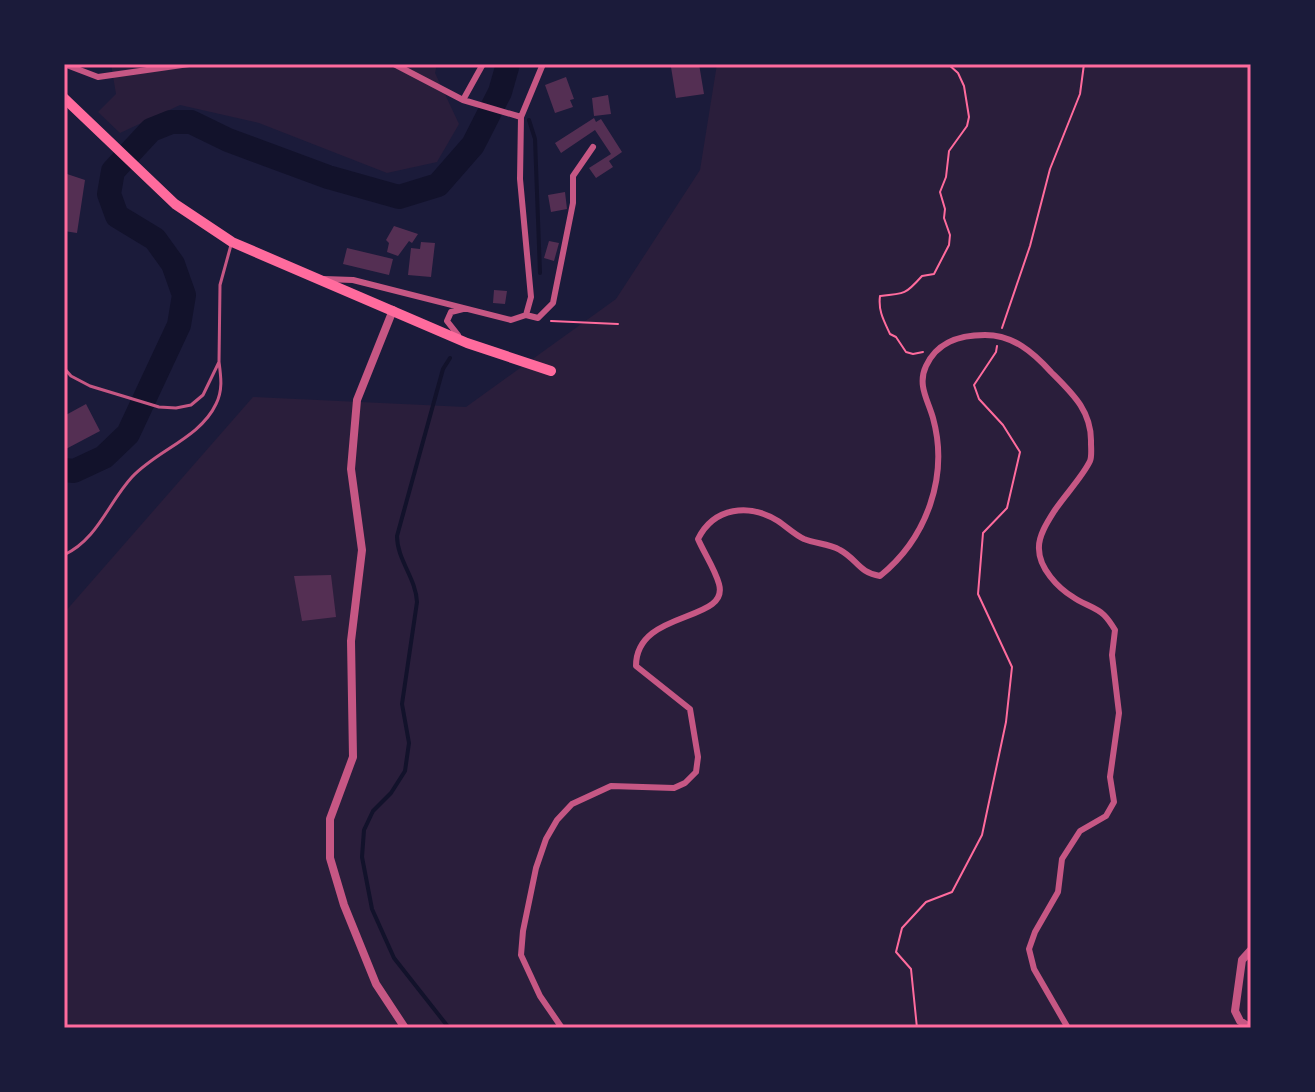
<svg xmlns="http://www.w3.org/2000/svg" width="1315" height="1092" font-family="'Sofia Sans Condensed',sans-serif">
<rect width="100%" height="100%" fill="#1b1b3a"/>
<!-- green -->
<path fill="#2a1e3b" d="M111 64H437L435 73 459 124 437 162 387 173 259 123 180 105 120 133 98 112 116 94Z
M717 64H1251V1028H64V613L253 397 466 407 616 299 700 170Z"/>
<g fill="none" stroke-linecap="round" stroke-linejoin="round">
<!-- stream -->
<path stroke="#12122b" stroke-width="4" d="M500 92 509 96
M529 120 535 139 540 273
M449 1028 394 958 372 909 362 857 364 830 373 811 391 793 405 771 409 743 402 704 417 602C416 578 397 560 397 536L443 369 450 358"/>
<!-- river -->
<path stroke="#12122b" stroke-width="24" d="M64 470 74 471 104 457 128 434 179 325 184 295 173 264 155 239 117 216 109 194 113 171 151 130 171 122H191L228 140 328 177 399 197 438 185 473 145 500 92 508 64"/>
</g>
<!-- building -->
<path fill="#542f53" d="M691 64H699L704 94 676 98 671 67Z
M566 77 574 99 570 100 573 107 555 113 545 85Z
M608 95 611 114 594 116 592 98Z
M594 118 596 122 601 119 622 152 609 161 613 167 596 178 589 168 611 154 595 130 561 153 555 143Z
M67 174 85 180 77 233 64 231V175Z
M565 192 567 209 551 212 548 195Z
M394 226 418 234 412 243 409 241 398 256 387 252 389 243 386 240Z
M549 241 559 243 554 261 544 258Z
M421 242 435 243 431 277 408 275 411 248 420 249Z
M347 248 393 259 389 275 343 264Z
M494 290 507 291 505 304 493 303Z
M86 404 100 431 64 450V416Z
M331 575 336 617 302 621 294 576Z"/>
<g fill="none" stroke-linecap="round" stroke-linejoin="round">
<!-- path -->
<path stroke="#ff6b9d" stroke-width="2" d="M551 321 618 324
M1002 328 1030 246 1050 169 1080 94 1084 64
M923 352 913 354 906 352 896 337 890 334C884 321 878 311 880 296 905 294 906 294 922 276L934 274 949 245 950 235 944 218 945 209 940 192 946 177 949 151 967 126 969 117 964 86 958 73 948 64
M917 1028 911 969 896 952 902 928 926 902 952 892 982 835 1006 722 1012 667 978 594 983 533 1007 508 1020 452 1003 425 979 399 974 385 996 352 997 346"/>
<!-- service -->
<path stroke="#c65784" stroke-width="3" d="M64 301V326
M64 368 71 376 90 386 159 407 176 408 191 405 203 395 219 362 220 285 231 245
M64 555C98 539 108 503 132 477 157 450 200 438 216 404 223 390 221 377 219 362"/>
<!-- minor -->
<path stroke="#c65784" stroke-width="6" d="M64 64 98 77 189 64H275
M394 64 463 100 521 117
M463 100 483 64
M324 279 353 280 511 320 526 315 531 297 520 179 521 117 543 64
M526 315 538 318 553 303 573 203V176L593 147
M458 335 447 321 451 312 463 309
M562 1028 540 996 521 955 523 931 536 868 546 839 557 820 572 804 611 786 674 788 685 783 696 772 698 757 690 709 636 666C636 609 730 623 719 584 715 569 704 553 698 539 714 507 749 503 778 521 787 527 795 535 804 539 816 544 828 543 840 550 857 559 859 573 880 576 927 538 949 476 933 418 928 400 917 385 926 366 937 342 959 335 985 335 1013 335 1033 352 1051 372 1072 393 1092 411 1091 443 1091 448 1092 456 1090 461 1083 476 1065 495 1055 510 1048 521 1038 536 1039 549 1039 568 1058 588 1073 597 1082 604 1096 607 1104 615 1108 619 1112 625 1115 630L1112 655 1119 713 1110 777 1114 802 1106 816 1080 831 1062 859 1058 892 1035 932 1029 949 1034 969 1068 1028"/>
<!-- tertiary -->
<path stroke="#c65784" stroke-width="8" d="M393 310 357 400 351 469 362 550 351 641 353 757 330 819V858L344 905 376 984 405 1028
M1251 950 1242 960 1235 1011 1240 1021 1251 1028"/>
<!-- primary -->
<path stroke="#ff6b9d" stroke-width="10" d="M64 98 175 204 232 242 467 343 551 371"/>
</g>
<!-- border -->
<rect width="1315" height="1092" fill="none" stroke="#1b1b3a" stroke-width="132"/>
<rect x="66" y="66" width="1183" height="960" fill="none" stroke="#ff6b9d" stroke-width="3"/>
</svg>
